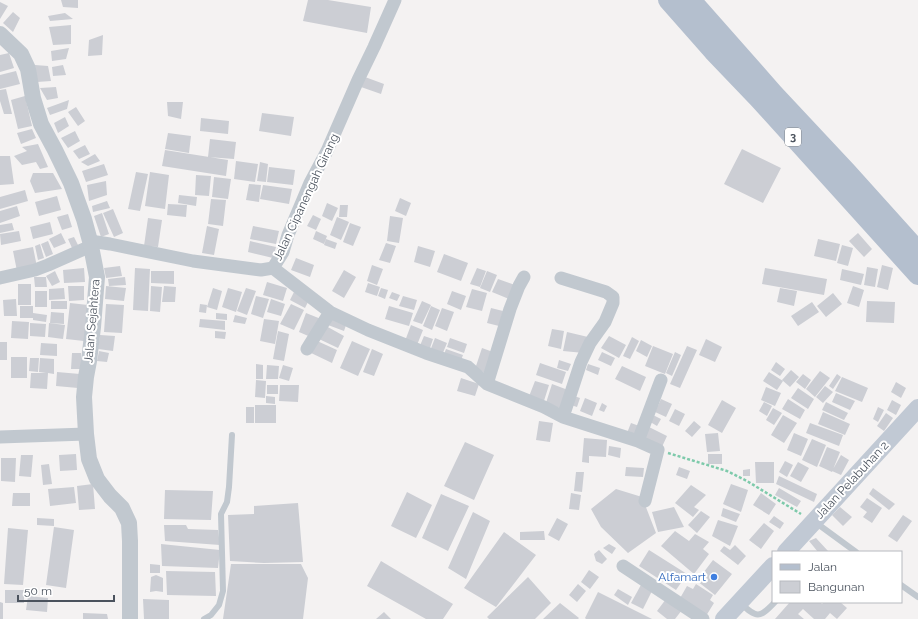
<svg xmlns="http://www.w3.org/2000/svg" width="918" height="619" font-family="Raleway,sans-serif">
<rect width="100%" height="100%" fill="#f4f2f2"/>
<!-- building -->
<path fill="#ccced4" d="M61 0H78V8L63 7Z
M308 0H328L371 7 367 33 303 21Z
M0 2 8 6 0 19Z
M13 12 20 18 13 32 3 23Z
M65 13 73 19 50 21 48 16Z
M71 25V44L53 45 49 27Z
M103 35 102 55 88 56 89 40Z
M69 48 66 59 52 61 51 51Z
M9 53 14 68 0 72V55Z
M35 65 48 66 51 81 37 82Z
M63 65 66 75 53 76 52 67Z
M16 71 20 84 0 89V75Z
M365 77 384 84 381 94 361 87Z
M56 87 58 98 47 100 40 88Z
M6 89 12 114H4L0 101V90Z
M25 96 32 126 18 129 11 100Z
M69 100 67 109 50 115 47 108Z
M167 102H183L181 119 168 116Z
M76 107 85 121 78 126 68 112Z
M262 113 294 117 291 136 259 131Z
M65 117 69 126 58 133 54 123Z
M201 118 229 121 228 134 200 131Z
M32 129 36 138 21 144 17 133Z
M75 131 80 141 68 148 61 138Z
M168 133 191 136 189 153 165 149Z
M210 139 236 142 234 159 208 157Z
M38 144 48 167 40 169 36 162 22 165 14 156 27 151 22 147Z
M85 145 90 154 79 159 73 151Z
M742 149 781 168 763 203 724 184Z
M165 150 228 160 226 176 162 166Z
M95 154 100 161 88 166 81 162Z
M0 156H10L14 184 0 185Z
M236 161 258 164 255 182 234 179Z
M260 162 268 164 266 182 257 181Z
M104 164 108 175 86 182 82 171Z
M269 167 295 170 293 185 267 182Z
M136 172 148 174 140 211 128 209Z
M150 172 169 175 165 209 145 206Z
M33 173H53L62 189 35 193 30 181Z
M196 175 211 176 209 196 195 195Z
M214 177 231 179 228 199 212 197Z
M106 181 107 195 89 201 87 185Z
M249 184 261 185 259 202 246 200Z
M263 185 292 189 289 204 260 199Z
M25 190 28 201 0 209V197Z
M179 195 197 197 196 206 178 203Z
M57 196 61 210 39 216 35 202Z
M400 198 411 203 406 216 395 211Z
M211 199 226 200 223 226 208 224Z
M107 201 110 208 93 212 92 206Z
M327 203 338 208 332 221 322 216Z
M168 204 187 205 186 217 167 215Z
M340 205H348L347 217H339Z
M17 206 20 216 0 223V211Z
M113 209 123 233 114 237 103 213Z
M102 213 109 234 101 237 94 216Z
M68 214 72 227 62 230 57 217Z
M313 215 321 219 316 230 307 226Z
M390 216 403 218 399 243 387 241Z
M337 217 349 222 341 240 330 235Z
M148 218 162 220 158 247 144 246Z
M50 222 53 234 33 239 30 227Z
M12 223 14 230 0 233V225Z
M350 223 361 227 353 246 343 242Z
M207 226 219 229 214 255 202 253Z
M253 226 279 231 276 244 250 239Z
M19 231 21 241 1 245 0 234Z
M316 231 327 236 324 244 313 239Z
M61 233 66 243 54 248 49 239Z
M858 233 872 249 864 257 849 241Z
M74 237 78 245 72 248 68 239Z
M326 239 337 243 335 249 324 245Z
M818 239 840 244 836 261 814 256Z
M48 241 53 254 46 257 41 244Z
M250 241 276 247 273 258 248 252Z
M386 243 396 246 390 263 379 260Z
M40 244 44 258 38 260 35 246Z
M842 245 853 248 848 266 837 263Z
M418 246 435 251 430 267 414 262Z
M33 247 37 267 17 271 13 251Z
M444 254 468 263 461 281 437 272Z
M296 258 314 265 310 277 291 270Z
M372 265 383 269 377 285 367 281Z
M882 265 893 268 888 290 877 287Z
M120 266 122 276 106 278 104 268Z
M867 267 878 269 875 287 864 285Z
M84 268 85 282 64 283 63 270Z
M135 268 150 269 148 311 133 310Z
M477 268 486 271 480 287 470 284Z
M765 268 827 279 824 295 762 284Z
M842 269 864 274 861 285 840 280Z
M344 270 356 277 344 298 332 291Z
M55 271 60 282 52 286 46 276Z
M151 271H174V284L151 283Z
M487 271 497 275 490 292 480 288Z
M34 277H46L47 287H35Z
M125 277 126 285 109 286 108 279Z
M498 279 515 285 509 299 492 292Z
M267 282 287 288 283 301 263 295Z
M368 283 380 287 377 296 365 292Z
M18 284H31V305H18Z
M68 286H84V300L69 301Z
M106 286 126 288 124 301 105 299Z
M151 286 162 287 160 312 150 311Z
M164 286 176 287 175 302H162Z
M853 286 864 290 859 307 847 303Z
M64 288 65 299 49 300V289Z
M213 288 222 291 217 310 207 307Z
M228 288 242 292 236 312 222 307Z
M246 288 256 291 247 315 237 311Z
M381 288 388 290 385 299 378 296Z
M780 288 797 291 794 306 777 302Z
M472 289 487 293 482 311 466 307Z
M35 291H47V307H35Z
M452 291 466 296 461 310 447 304Z
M294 292 309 300 305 308 290 300Z
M392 292 400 295 397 301 389 298Z
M833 293 842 304 826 317 817 306Z
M256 296 269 299 263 318 251 314Z
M403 296 417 300 414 310 399 306Z
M16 299 17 316H4L3 300Z
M271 299 285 304 281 316 267 312Z
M51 301H67V309H51Z
M422 301 431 305 422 324 413 321Z
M867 301 895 302 894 323 866 322Z
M812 302 819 312 798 326 791 316Z
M70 303 88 305 84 341 66 339Z
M106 304 124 305 122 333 104 332Z
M200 304 207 305 206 313 199 312Z
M291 304 304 310 294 330 280 324Z
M20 306H33V313L47 315 46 322 33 320V318H20Z
M389 306 413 313 409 326 385 319Z
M431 306 440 310 432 330 423 326Z
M442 308 454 312 447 331 435 326Z
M491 308 503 311 499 326 487 323Z
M51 312 64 313V324L50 323Z
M216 313 227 314V320L216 319Z
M306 313 321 319 313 338 299 332Z
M235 315 247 318 245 324 233 322Z
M332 316 347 322 344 331 328 325Z
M200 319 225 321V330L199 327Z
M264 319 279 321 275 344 260 341Z
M12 321 29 322 28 339 11 338Z
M30 323 46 324 45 337 30 336Z
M49 323 65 325 63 339 48 337Z
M411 325 423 330 417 345 405 341Z
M326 326 344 336 338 348 319 339Z
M552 329 564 331 561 349 548 346Z
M215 331 226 332 225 339 215 338Z
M278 331 289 334 284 361 273 359Z
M567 332 588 337 584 353 563 351Z
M100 335 115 336 113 351 98 349Z
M424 336 433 339 429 351 419 348Z
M609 336 626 345 619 358 601 348Z
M632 337 639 341 630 359 623 356Z
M435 338 447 343 442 355 430 351Z
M450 338 467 344 464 353 447 347Z
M706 339 722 347 715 362 699 355Z
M315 340 337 350 332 363 309 352Z
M641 340 652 346 647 357 636 351Z
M352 341 370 349 358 376 340 368Z
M0 342H7V360H0Z
M41 343 57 344V356L40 355Z
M653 346 673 354 665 374 645 366Z
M687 346 697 350 680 388 670 384Z
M482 348 493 352 486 373 475 369Z
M372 349 383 354 374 376 363 372Z
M446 349 463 355 460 363 443 357Z
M99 351 109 353 107 362 97 361Z
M602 352 615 358 611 366 598 360Z
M675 352 681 355 672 376 666 373Z
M72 353H81V369H71Z
M11 357H27V378H11Z
M30 358H39L38 372 29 371Z
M40 358 54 359V374L48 373 47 389 30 388 31 373H46L39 372Z
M559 360 571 364 568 371 557 368Z
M776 362 785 369 780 376 771 370Z
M540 363 566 372 562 384 536 375Z
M256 364 263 365V379H256Z
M588 364 600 368 598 375 586 370Z
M267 365 279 366 278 379H266Z
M283 365 293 368 289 381 279 378Z
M622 366 646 377 640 391 615 379Z
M791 370 799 377 790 387 782 380Z
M820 371 830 378 815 397 806 389Z
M57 372 80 374 78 388 56 386Z
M769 372 783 381 777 390 763 381Z
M803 374 811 380 805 389 796 382Z
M837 374 841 377 833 389 829 386Z
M842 377 868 388 862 402 835 391Z
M461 378 479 384 475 396 457 391Z
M256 380 266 381 265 398 255 397Z
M535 381 549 385 543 404 528 399Z
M896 382 906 388 901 398 891 392Z
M552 384 568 390 562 409 546 403Z
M267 385H278V394H267Z
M280 385H299L298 402 279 401Z
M825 386 833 392 823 403 816 397Z
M766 387 781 393 775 406 761 400Z
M798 388 814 399 808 409 791 398Z
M836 393 855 401 850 410 832 402Z
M266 396 275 397V404L266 403Z
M574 396 580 398 577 407 571 405Z
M585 398 597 403 592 416 580 411Z
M661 399 672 404 666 417 655 412Z
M788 399 805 410 800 419 782 409Z
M722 400 736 408 722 433 708 425Z
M892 400 901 405 896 415 887 410Z
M764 402 772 406 767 416 759 411Z
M826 402 848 413 844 420 822 410Z
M602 403 607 406 604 412 599 410Z
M255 405H276V423H255Z
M246 407H254V423H246Z
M878 407 884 410 878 422 873 419Z
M773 408 782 413 774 425 766 420Z
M675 409 685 414 679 426 669 421Z
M823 412 850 424 845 435 818 424Z
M886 413 893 418 884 431 877 426Z
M651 414 661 419 657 426 647 420Z
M783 415 797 423 784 443 771 435Z
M539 421 553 423 550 442 536 440Z
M694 421 701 427 692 437 685 431Z
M631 423 642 427 638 437 627 433Z
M810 423 843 435 839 446 806 433Z
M647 426 667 436 661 449 641 440Z
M718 433 720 451 707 452 705 434Z
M794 433 808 439 801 456 787 450Z
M584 438 607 440 606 457 589 456V463L582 462Z
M812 439 826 445 817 467 802 460Z
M465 442 494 455 474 500 444 486Z
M609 446 621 448 620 458 608 455Z
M827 447 840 452 832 472 819 466Z
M76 454 77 470 60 471 59 455Z
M708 454H722V464H708Z
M21 455H33L31 477 19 476Z
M841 455 849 460 841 475 832 471Z
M1 458H16L15 482 1 481Z
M785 461 793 465 787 477 779 472Z
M755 462H774V483H756Z
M798 462 809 468 801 482 790 476Z
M49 464 52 484 43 485 41 465Z
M626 467 644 468 643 477 625 476Z
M679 467 690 471 687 479 676 475Z
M750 469V476H743V470Z
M576 472H584L582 492 574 491Z
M779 476 817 494 814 502 776 484Z
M93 484 95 509 79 510 77 486Z
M731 484 748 490 741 512 723 504Z
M691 485 706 495 694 507 699 510 693 517 675 503Z
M74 487 76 503 50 506 48 489Z
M779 488 801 501 797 507 775 495Z
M873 488 895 504 889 510 869 494Z
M616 489 642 497 656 533 628 553 601 527 591 509Z
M165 490 213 491 211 520 164 519Z
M407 492 432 505 416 538 391 526Z
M13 493H30V506H12Z
M571 493 581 495 579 510 569 509Z
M761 493 776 504 769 515 753 505Z
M441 494 469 506 448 551 422 538Z
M867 498 882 508 872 523 863 517 867 512 860 507Z
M298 503 303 562 264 563 230 561 228 515 254 514V506Z
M674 507 684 527 658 532 652 512Z
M840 507 852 517 843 526 832 515Z
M723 508 740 514 736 522 721 516Z
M701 511 710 517 697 533 688 525Z
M473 512 490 521 466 579 448 568Z
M903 515 912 521 897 542 888 536Z
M774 516 784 523 780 529 769 522Z
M37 518 54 519V526L37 525Z
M557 518 568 524 559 541 548 535Z
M718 520 738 526 730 546 712 536Z
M764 523 774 531 761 549 749 540Z
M164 525H186L188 529 218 530 220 545 165 541Z
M54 527 74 530 66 588 46 585Z
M8 528 28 530 23 585 4 584Z
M544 531 545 540H520V532Z
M675 531 689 541 695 534 709 542 703 549 709 554 694 574 661 546Z
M504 532 536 555 496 607 464 588Z
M816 538 828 551 818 552 809 541Z
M161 544 220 550 218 568 162 566Z
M609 544 616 548 612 554 603 548Z
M735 545 746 556 738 565 720 551 724 546 730 550Z
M599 550 607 559 602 564 596 561 594 554Z
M649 550 687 574 676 590 639 566Z
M713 560 732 574 715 595 697 581Z
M381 561 453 604 443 619H426L367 586Z
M150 564 160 565V573H150Z
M231 564H301L308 578 303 619H223Z
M589 570 599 577 590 589 581 582Z
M166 571 215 572 216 596 167 595Z
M156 575 163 578V592L156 591 150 592 151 577Z
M528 577 551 603 535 619H489L487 617Z
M642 583 653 589 643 609 631 603Z
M578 584 586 591 577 602 569 595Z
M696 584 713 595 710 600 714 603 706 616 679 600 687 586 693 589Z
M618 589 632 597 628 605 614 595Z
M5 590H24V603H5Z
M598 592 652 619H586L585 618Z
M28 596 48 598 47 612 26 610Z
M143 599 169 600V619H144Z
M666 599 682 610 675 619H667L657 611Z
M0 602 3 603V619H0Z
M790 602H820L822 604 824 602H840L847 608 837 619 830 613 825 619H814L803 609 798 614 804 619H775Z
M560 603 579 618 578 619H543Z
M384 612 391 619H376Z
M83 613 107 614 108 619H83Z"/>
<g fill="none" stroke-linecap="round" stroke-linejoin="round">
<!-- path -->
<path stroke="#7ecaab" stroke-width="2.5" stroke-dasharray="3 2" stroke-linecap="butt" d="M668 453 727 471 747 481 801 514"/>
<!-- service -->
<path stroke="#c1c8cf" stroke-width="6" d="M815 522 856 552
M901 585 918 597
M740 603C757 618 759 619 775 602
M204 619 211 615 219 605 223 591 221 514 227 502 229 487 232 435"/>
<!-- minor -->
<path stroke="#c1c8cf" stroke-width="13" d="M90 241 110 244 193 261 261 270 273 268 283 252 288 235 310 183 327 151 358 80 374 47 395 0
M273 268 330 312 368 330 426 353 468 367 487 384 544 407 563 417 591 426 638 441 658 450 645 501
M0 278 35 270 48 265 91 246
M561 278 606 292 613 297V303L605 322 590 343 581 362 563 417
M307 349 330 312
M487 384 510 309 519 286 524 277
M0 437 86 434
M638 441 661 380
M623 566 703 619"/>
<!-- tertiary -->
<path stroke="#c1c8cf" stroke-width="16" d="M0 34 21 54 28 69 33 98 41 124 55 150 71 183 84 219 90 241 97 277 93 327 89 361 86 377 84 397 86 434 89 459 97 479 110 496 122 508 129 523 130 541V619"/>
<!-- secondary -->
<path stroke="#c1c9d4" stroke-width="18" d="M786 552 918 408
M724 619 773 566"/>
<!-- primary -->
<path stroke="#b4bfce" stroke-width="20" d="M668 0 713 51 758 98 918 275
M691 0 774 94 847 172 918 251"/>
</g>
<!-- markers -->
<circle fill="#3f7fe0" stroke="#fff" stroke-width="1.5" cx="714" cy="577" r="4"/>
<g text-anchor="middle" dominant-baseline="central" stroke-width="4" stroke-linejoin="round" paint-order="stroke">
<!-- shield labels -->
<rect fill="#fff" stroke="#81878e" stroke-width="1" x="785" y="128" width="16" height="18" rx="3"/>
<g font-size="11" font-weight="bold" fill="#4b535e">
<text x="793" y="137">3</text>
</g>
<!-- street labels -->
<g font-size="12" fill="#4b535e" stroke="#fff">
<text transform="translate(306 197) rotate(-65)">Jalan Cipanengah Girang</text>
<text transform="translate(92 321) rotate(-85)">Jalan Sejahtera</text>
<text transform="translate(852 480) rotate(-47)">Jalan Pelabuhan 2</text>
</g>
<!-- shop labels -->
<g font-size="12" fill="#366cbe" stroke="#fff" text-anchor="end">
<text x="706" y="577">Alfamart</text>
</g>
</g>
<!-- legend -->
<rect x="772" y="551" width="130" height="52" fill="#ffffff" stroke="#b7babf"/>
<rect x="780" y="564" width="20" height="6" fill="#b4bfce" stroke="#b7babf"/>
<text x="808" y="571" font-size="12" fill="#4b535e">Jalan</text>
<rect x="780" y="581" width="20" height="12" fill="#ccced4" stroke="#b7babf"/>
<text x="808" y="591" font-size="12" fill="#4b535e">Bangunan</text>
<!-- scale -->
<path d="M18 595v6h96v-6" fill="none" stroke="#4b535e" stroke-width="2"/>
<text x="24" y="595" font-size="12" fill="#4b535e" stroke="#ffffff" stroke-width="3" paint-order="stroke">50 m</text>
</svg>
